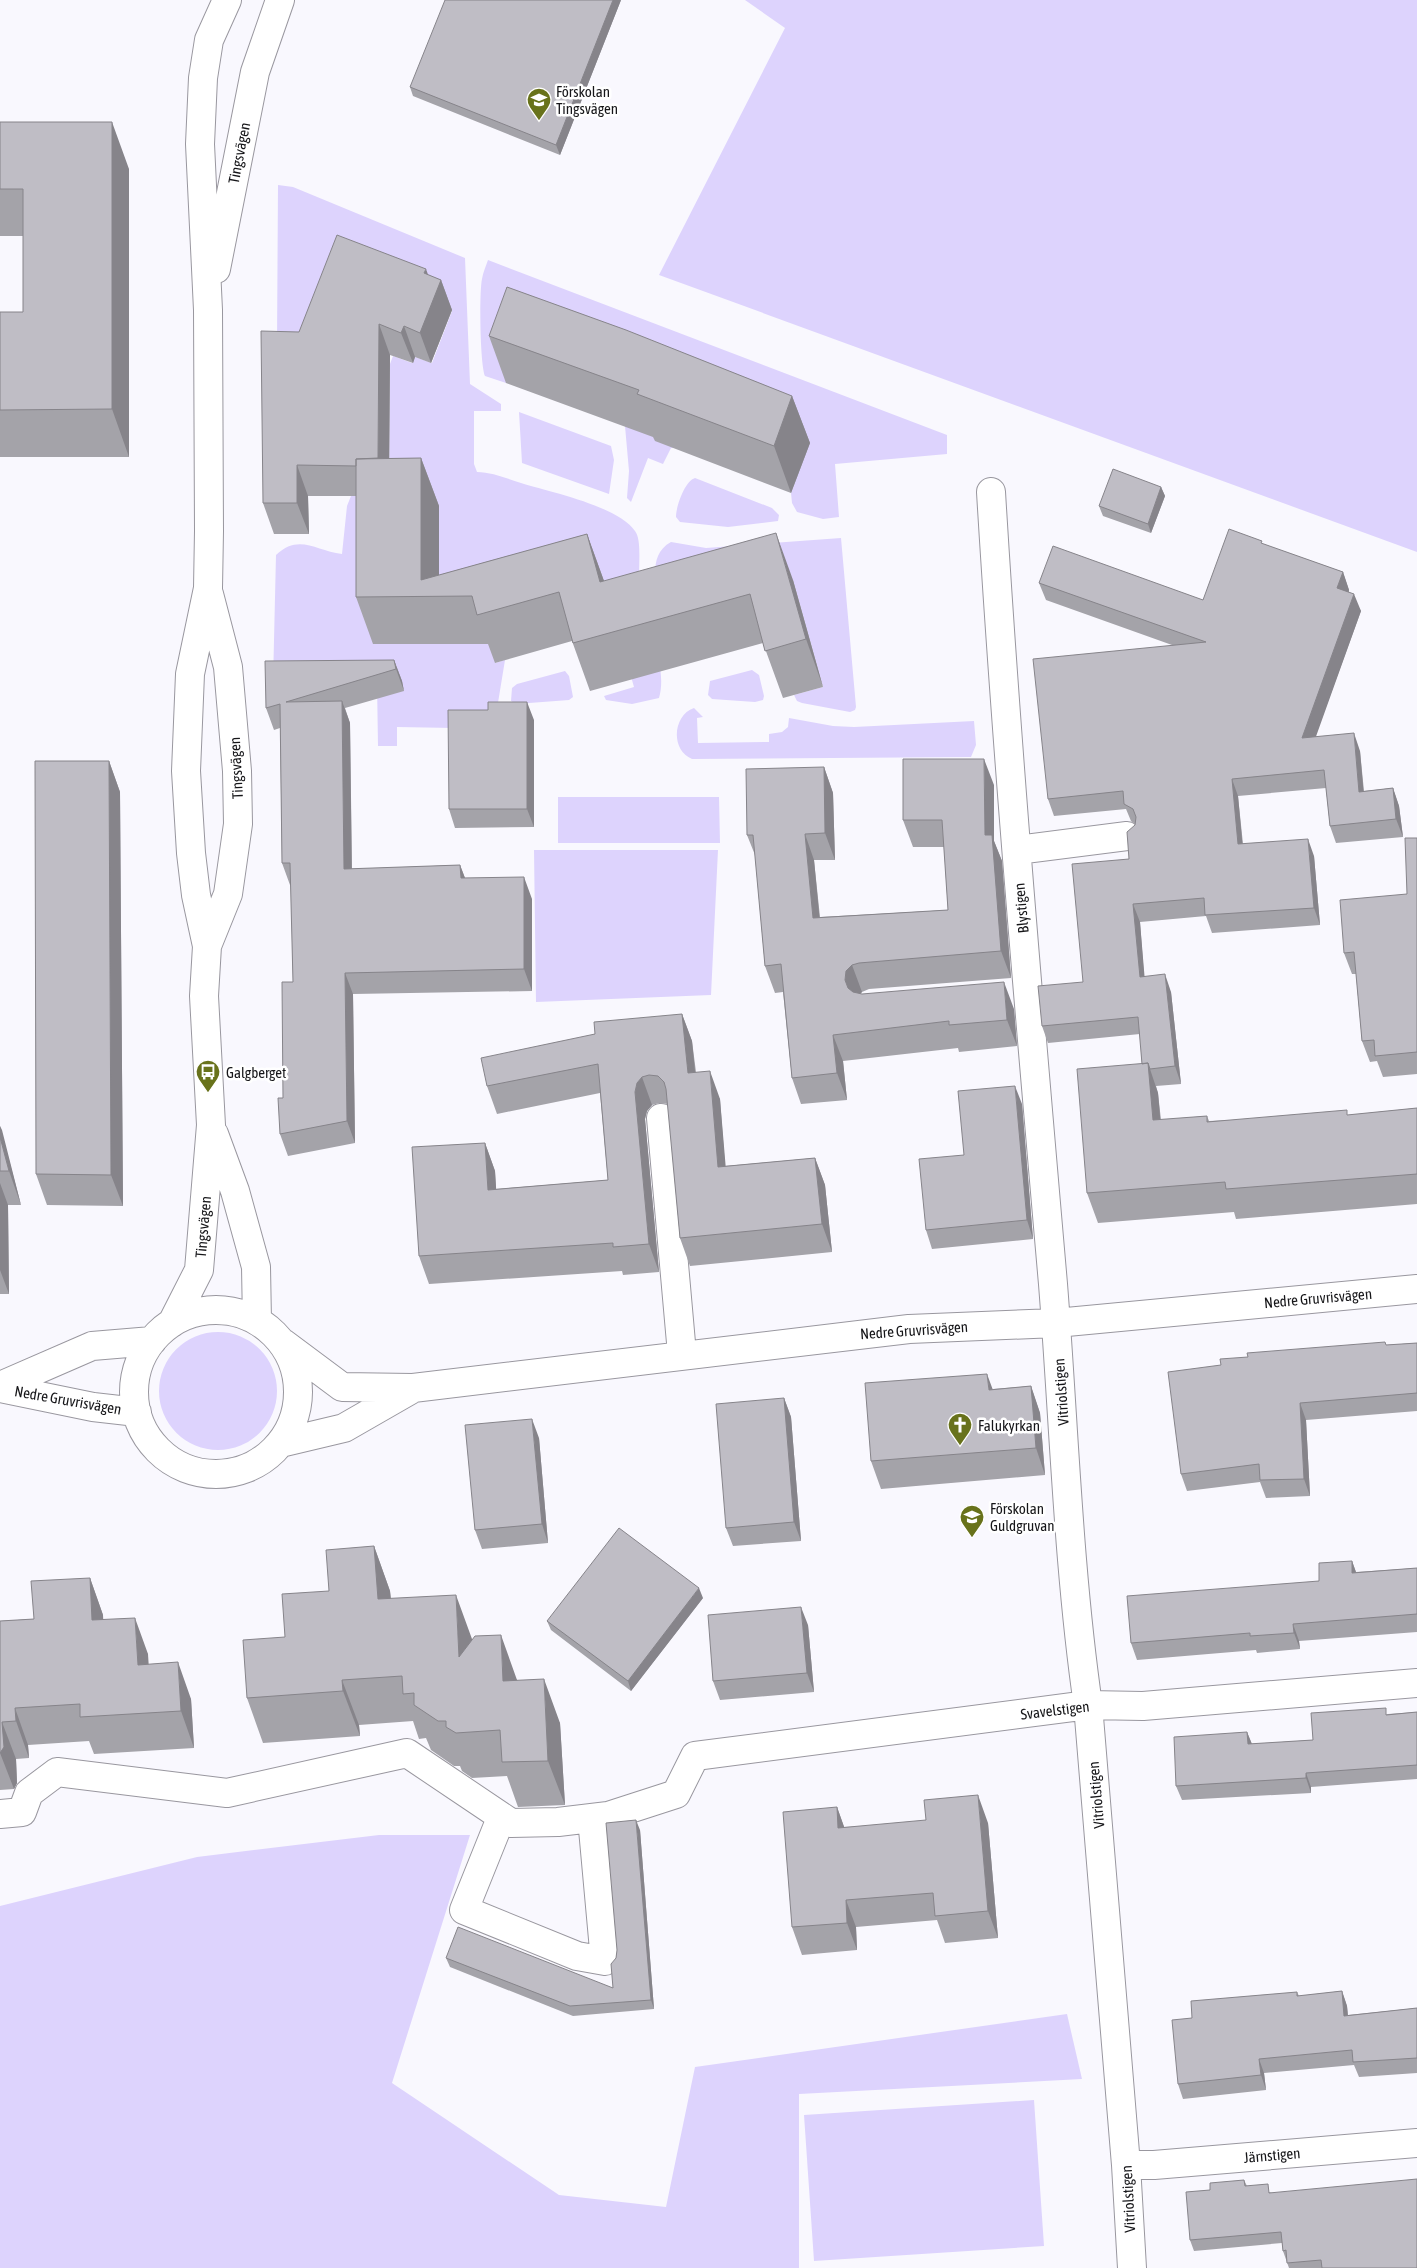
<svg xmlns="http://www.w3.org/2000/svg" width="1417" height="2268" font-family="'Asap Condensed',sans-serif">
<rect width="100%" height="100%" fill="#f9f8fe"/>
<!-- green -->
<path fill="#ddd3fd" d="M745 0H1417V552L659 275 785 28Z
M278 185 293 187 465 258 470 384 501 404V411H474V464L477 472C492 472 508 479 521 483 550 492 618 506 635 531 643 541 637 574 640 590 647 621 668 668 659 698L632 704 606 700 604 696 634 687 604 582 495 663 505 660 495 721 454 728 397 727V746H378L377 682 273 683 276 555C299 533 316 551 342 554L347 506 351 496H389L390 364 393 356 412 363 415 357 432 363 452 311 324 329 277 343Z
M488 260 947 435V454L835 464 839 517 823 519 797 512 792 503 791 493 809 443 671 448 663 464 648 458 631 502 627 498 629 471 625 426 643 378 524 335 506 383 485 376C480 364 479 293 482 279 483 272 486 266 488 260Z
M519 412 611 446 614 460 609 494 522 463Z
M695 478 772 508 779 515 778 521 728 527 680 522 676 517C676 506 685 481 695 478Z
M841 538 856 707 855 710 850 712 802 703 797 701 794 695 823 687 793 580 655 574C655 561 658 549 671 542L706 548Z
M752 670 759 675 764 696 763 700 755 702 712 699 708 695 710 681Z
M565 671 569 676 573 697 569 700 516 704 511 701 512 688 517 684Z
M694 708 703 717 697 718 698 743 769 742V734L782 732 788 727 789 718 833 726 854 727 974 721 976 745 971 757 692 759C670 750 673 715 694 708Z
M558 797H719L720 843H558Z
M534 850H718L711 995 536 1002Z
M159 1391a59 59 0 1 1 118 0a59 59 0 1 1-118 0Z
M379 1835H470L392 2083 559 2195 666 2207 695 2067 1067 2014 1082 2079 799 2094V2268H0V1906L197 1857Z
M1034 2100 1044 2246 814 2261 804 2115Z"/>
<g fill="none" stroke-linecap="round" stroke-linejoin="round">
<defs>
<path id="minor" d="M216 269 255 72 280 0
M991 492C1007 756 1030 1020 1053 1284 1064 1424 1068 1566 1088 1705L1126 2165 1132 2268
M1017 850 1127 836
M207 946 228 894 238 824 237 771 228 667 209 594
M661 1118 682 1354
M214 1134 235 1191 256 1267 257 1321
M134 1392a82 82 0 1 1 164 0a82 82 0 1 1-164 0Z
M172 1323 199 1270 211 1125 204 996 207 946 196 895 191 853 186 771 190 674 208 588 209 531 208 310 200 144 203 78 209 40 227 0
M283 1343 342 1387 413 1388 909 1329 1056 1323 1417 1289
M0 1386 92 1346 152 1341
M0 1388 93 1407 137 1412
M281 1443 344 1428 412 1389
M0 1814 22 1812 29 1793 57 1772 227 1793 407 1753 511 1823 558 1822 608 1816 676 1794 695 1756 1088 1705 1143 1706 1417 1683
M501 1818 464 1910 577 1956 605 1961 592 1818
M1126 2165H1154L1417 2143"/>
</defs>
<!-- minor casing -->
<use href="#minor" stroke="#99979f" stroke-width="30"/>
<!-- minor -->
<use href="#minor" stroke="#fff" stroke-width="28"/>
</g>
<!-- wall -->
<path fill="#a4a3a9" d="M621 0 560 155 413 96 410 87Z
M0 122 129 169V457H0V312H23V236H0Z
M428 275 441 280 452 310 431 363 415 357 413 363 390 355 389 458H421L439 506V575L587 534 604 581 793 580 823 687 783 698 763 643 590 691 572 641 495 663 488 644H373L356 597V496H308L309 534H274L263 503 299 332Z
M489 336 792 396 810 443 791 493 655 441 653 437 506 383Z
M1161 487 1165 496 1151 533 1103 516 1099 506Z
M1263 544 1343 572 1349 590V592L1361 611 1315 737 1360 751 1364 791 1393 788 1399 806 1403 837 1336 843 1330 826 1326 788 1238 796 1243 844 1314 856 1320 925 1212 933 1206 916 1140 922 1144 976 1171 992 1181 1084 1156 1086 1158 1093 1161 1120 1207 1116 1209 1121 1349 1115 1417 1108V1204L1236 1219 1234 1212 1098 1223 1087 1193 1142 1064 1140 1034 1048 1043 1042 1026 1083 982 1129 859 1135 824 1131 821 1126 809 1054 816 1048 799 1172 645 1046 600 1039 583 1203 600Z
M394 660 402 681 404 691 345 708 350 723 352 869 460 865 465 878 532 899V991L353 994 355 1143 288 1156 280 1134 293 982 291 885H290L282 863 280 728 274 730 266 708Z
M534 720V827L455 828 449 809Z
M109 761 120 792 123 1206 47 1205 36 1174Z
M824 767 833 793 835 860H814L820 917 948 910 944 847H913L903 820 994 785V841L1002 861 1011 978 869 989 862 992 860 994 1014 1009 1017 1046 959 1052 958 1048 843 1061 847 1100 801 1104 792 1078 783 992 775 993 765 966 755 855 747 835Z
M1417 838V1074L1383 1077 1377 1061 1370 1062 1362 1041 1356 974H1352L1344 953 1407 894Z
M682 1014 692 1041 696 1072 720 1099 725 1166 815 1158 825 1185 832 1252 690 1266 680 1238 668 1104 659 1103 652 1105 647 1111 645 1119 659 1272 623 1275 622 1271 429 1284 419 1256 485 1143 495 1171 496 1189 608 1180 600 1093 497 1114 487 1086 595 1034Z
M1022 1104 1033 1239 932 1249 926 1230 964 1155Z
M0 1126 21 1205H8L9 1294H0Z
M1417 1343V1411L1306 1420 1310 1496 1266 1498 1260 1482 1187 1491 1181 1474 1386 1345Z
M1031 1386 1040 1413 1045 1475 881 1489 871 1461 993 1389Z
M784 1398 791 1417 801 1541 733 1546 726 1528Z
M539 1438 548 1543 482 1549 475 1530Z
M374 1546 390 1591 391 1599 472 1640 517 1680 560 1723 565 1805 518 1807 507 1776 472 1778 462 1771 460 1766H454L431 1750 426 1738 419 1739 413 1721 359 1725 360 1736 263 1743 247 1698 285 1637 329 1591Z
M1352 1561 1356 1572 1417 1568V1632L1299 1641 1300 1649 1257 1653 1256 1650 1137 1660 1131 1643 1319 1581Z
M90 1578 103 1615V1620L148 1654V1664L191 1699 194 1748 94 1754 89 1741 28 1745 29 1758 16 1759 17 1783 14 1789 0 1790V1621L34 1619Z
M703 1598 631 1691 551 1630 547 1621Z
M808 1625 814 1692 720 1700 713 1681Z
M1417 1712V1779L1311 1787V1793L1182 1800 1176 1786 1247 1732 1252 1744 1313 1740 1388 1714Z
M837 1807 844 1827 988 1823 998 1938 945 1943 937 1920 856 1927 857 1950 802 1955 792 1927Z
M640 1830 654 2009 573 2016 450 1967 446 1958 613 1988 616 1958Z
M1342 1991 1347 2006 1348 2015 1417 2008V2073L1359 2077 1354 2065 1264 2073 1266 2090 1183 2099 1178 2084 1192 2018 1297 1992 1299 1996Z
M1244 2180 1247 2186 1272 2193 1417 2268H1289L1283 2251 1282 2243 1194 2251 1190 2240 1210 2190Z"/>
<!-- shaded-wall -->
<path fill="#86848a" d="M613 0H621L560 155 556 145Z
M112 122 129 169V457L112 409Z
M426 269 435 294 441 280 452 310 431 363 420 333 424 273Z
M379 324 390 355 389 496 378 466Z
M404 326 415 357 413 363 401 333Z
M792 396 810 443 791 493 774 446Z
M421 458 439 506V596L421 580Z
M297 465 308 496 309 534 297 503Z
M1161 487 1165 496 1151 533 1148 524Z
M776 533 793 580 823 687 806 639Z
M587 534 604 581 600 582Z
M1343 572 1349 590 1344 605 1337 588Z
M1354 594 1361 611 1309 756 1302 738Z
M394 660 402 681 404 691 396 669Z
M342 701 350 723 352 891 344 869Z
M527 702 534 720V827L527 809Z
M1354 733 1360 751 1365 809 1359 792Z
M984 759 994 785V841L1002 861 1011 978 1001 951 985 835Z
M109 761 120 792 123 1206 111 1175Z
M824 767 833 793 835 860 825 833Z
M1232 779 1238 796 1244 861 1238 844Z
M1393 788 1399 806 1403 837 1396 819Z
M805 834 814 860 822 944 813 918Z
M1308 839 1314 856 1320 925 1314 908Z
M460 865 468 886 461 878Z
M524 877 532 899V991L524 969Z
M1133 904 1140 922 1146 994 1140 977Z
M852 965 862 992 856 998 855 1007 845 980 846 971Z
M345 973 353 994 355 1143 347 1121Z
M1165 974 1171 992 1181 1084 1175 1066Z
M1004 982 1014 1009 1017 1046 1007 1020Z
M682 1014 692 1041 698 1101 688 1073Z
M833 1035 843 1061 847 1100 837 1073Z
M1148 1063 1158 1093 1163 1150 1153 1120Z
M710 1071 720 1099 728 1194 718 1167Z
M642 1077 652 1105 647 1111 645 1119 659 1272 649 1244 635 1092 637 1083Z
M1015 1086 1022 1104 1033 1239 1027 1220Z
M0 1126 2 1130 21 1205 9 1171 0 1137Z
M485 1143 495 1171 498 1218 488 1190Z
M815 1158 825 1185 832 1252 822 1224Z
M0 1183 8 1205 9 1294 0 1270Z
M987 1374 997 1401 989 1390Z
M1031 1386 1040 1413 1045 1475 1036 1448Z
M784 1398 791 1417 801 1541 794 1522Z
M1300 1403 1306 1420 1310 1496 1304 1479Z
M532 1419 539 1438 548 1543 542 1524Z
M374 1546 390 1591 395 1644 378 1599Z
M1352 1561 1358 1578 1352 1573Z
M90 1578 103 1615 105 1657 92 1620Z
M699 1588 703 1598 631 1691 628 1681Z
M456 1595 472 1639 476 1702 459 1657Z
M801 1607 808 1625 814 1692 807 1673Z
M135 1618 148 1654 151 1701 138 1665Z
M1293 1624 1299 1641 1300 1649 1294 1633Z
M501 1635 517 1680 519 1726 503 1681Z
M178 1662 191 1699 194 1748 181 1711Z
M544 1679 560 1723 565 1805 548 1761Z
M342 1680 359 1725 360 1736 343 1691Z
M15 1708 28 1745 29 1758 16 1721Z
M2 1722 16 1759 17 1783 14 1789 0 1753Z
M1247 1732 1253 1747 1248 1744Z
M1306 1773 1311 1787V1793L1306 1778Z
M978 1795 988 1823 998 1938 988 1911Z
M837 1807 847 1835 838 1828Z
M636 1820 640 1830 654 2009 651 2000Z
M846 1900 856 1927 857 1950 847 1923Z
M1342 1991 1347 2006 1349 2030 1344 2016Z
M1259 2059 1264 2073 1266 2090 1261 2075Z"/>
<!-- building -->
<path fill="#bfbdc5" stroke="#86848a" d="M445 0H613L556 145 410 87Z
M0 122H112V409L0 410V312H23V189H0Z
M337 235 426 269 424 273 441 280 420 333 404 326 401 333 379 324 378 458 356 459V466L297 465V503H263L261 331 299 332Z
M507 287 626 330 792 396 774 446 637 394 639 390 489 336Z
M421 458V580L587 534 600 582 776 533 806 639 765 651 750 594 573 643 559 592 477 615 472 596 356 597V459Z
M1113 469 1161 487 1148 524 1099 506Z
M1229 529 1262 541 1261 543 1343 572 1337 588 1354 594 1302 738 1354 733 1359 792 1393 788 1396 819 1330 826 1324 770 1232 779 1238 844 1308 839 1314 908 1205 915 1204 898 1133 904 1140 977 1165 974 1175 1066 1150 1069 1148 1063 1142 1064 1138 1017 1042 1026 1038 986 1083 982 1072 864 1129 859 1127 832 1135 825 1136 817 1133 809 1124 804 1123 791 1048 799 1033 659 1206 642 1039 583 1053 546 1203 600Z
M394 660 396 669 286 702 342 701 344 869 460 865 461 878 524 877V969L345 973 347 1121 280 1134 278 1098H283L282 982H293L290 863H282L280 704 266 708 265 661Z
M488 702H527V809H449L448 710H488Z
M903 759H984L985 835H992L1001 951 859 963 852 965 846 971 845 980 848 988 853 992 862 994 1004 982 1007 1020 949 1025V1021L833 1035 837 1073 792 1078 781 964 765 966 753 835H747L746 769 824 767 825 833 805 834 813 918 948 910 942 820H903Z
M35 761H109L111 1175 36 1174Z
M1405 838H1417V1052L1375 1056 1374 1040 1362 1041 1354 952 1344 953 1340 900 1407 894Z
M682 1014 688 1073 710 1071 718 1167 815 1158 822 1224 680 1238 666 1089 664 1082 658 1076 649 1075 642 1077 637 1083 635 1092 649 1244 613 1247V1243L419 1256 412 1147 485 1143 488 1190 608 1180 598 1064 487 1086 481 1058 595 1034 594 1022Z
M1148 1063 1153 1120 1207 1116V1122L1347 1110V1115L1417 1108V1174L1226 1189 1225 1182 1087 1193 1077 1069Z
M1015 1086 1027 1220 926 1230 919 1159 964 1155 958 1091Z
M0 1137 9 1171H0Z
M1385 1342 1386 1345 1417 1343V1393L1300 1403 1304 1479 1260 1480 1259 1464 1181 1474 1168 1372 1221 1365 1220 1359 1248 1357 1247 1353Z
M987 1374 989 1390 1031 1386 1036 1448 871 1461 865 1383Z
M784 1398 794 1522 726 1528 716 1404Z
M532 1419 542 1524 475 1530 465 1425Z
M619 1528 699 1588 628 1681 547 1621Z
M374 1546 378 1599 456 1595 459 1657 475 1636 501 1635 503 1681 544 1679 548 1761 502 1762 500 1730 456 1733 446 1727V1721H438L414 1705V1693L403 1694 402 1676 342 1680 343 1691 247 1698 243 1640 285 1637 282 1594 329 1591 326 1550Z
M1352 1561V1573L1417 1568V1614L1293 1624 1294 1633 1250 1636V1633L1131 1643 1127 1596 1319 1581V1563Z
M90 1578 92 1620 135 1618 138 1665 178 1662 181 1711 80 1717V1704L15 1708 16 1721 2 1722 4 1747 0 1753V1621L34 1619 31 1581Z
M801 1607 807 1673 713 1681 708 1615Z
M1386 1708V1715L1417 1712V1765L1306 1773V1778L1176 1786 1174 1737 1247 1732 1248 1744 1313 1740 1311 1713Z
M978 1795 988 1911 935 1916 933 1893 846 1900 847 1923 792 1927 783 1812 837 1807 838 1828 926 1820 924 1800Z
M636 1820 651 2000 570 2006 446 1958 458 1927 613 1988 611 1964 616 1958 617 1950 606 1823Z
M1342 1991 1344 2016 1417 2008V2058L1353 2062 1352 2050 1259 2059 1261 2075 1178 2084 1172 2020 1192 2018 1191 2001 1297 1992V1996Z
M1417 2179V2268H1322L1321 2260 1287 2263 1286 2250 1283 2251 1281 2232 1190 2240 1186 2192 1210 2190V2183L1244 2180 1245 2186 1268 2184 1269 2193Z"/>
<!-- icons -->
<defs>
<symbol id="school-pin" viewBox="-11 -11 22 30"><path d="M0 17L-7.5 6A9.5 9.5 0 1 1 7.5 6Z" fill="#68721b" stroke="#fff"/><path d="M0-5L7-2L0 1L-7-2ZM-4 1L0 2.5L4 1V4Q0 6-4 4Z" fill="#fff"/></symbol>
<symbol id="bus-pin" viewBox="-11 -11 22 30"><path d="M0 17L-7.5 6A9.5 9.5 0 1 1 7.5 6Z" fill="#68721b" stroke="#fff"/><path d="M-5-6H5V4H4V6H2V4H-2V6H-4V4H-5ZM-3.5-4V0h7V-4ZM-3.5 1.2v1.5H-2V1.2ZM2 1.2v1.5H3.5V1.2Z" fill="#fff"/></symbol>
<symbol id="church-pin" viewBox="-11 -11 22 30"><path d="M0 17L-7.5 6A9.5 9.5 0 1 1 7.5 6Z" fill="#68721b" stroke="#fff"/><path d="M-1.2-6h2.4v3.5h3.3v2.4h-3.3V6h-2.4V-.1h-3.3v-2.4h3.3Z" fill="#fff"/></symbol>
</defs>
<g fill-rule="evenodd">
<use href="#school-pin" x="525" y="86" width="28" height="38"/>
<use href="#bus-pin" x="194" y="1058" width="28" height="38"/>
<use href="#church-pin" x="946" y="1411" width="28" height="38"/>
<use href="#school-pin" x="958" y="1503" width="28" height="38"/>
</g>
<g text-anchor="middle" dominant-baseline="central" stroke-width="5" stroke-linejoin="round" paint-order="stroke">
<!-- poi labels -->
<g font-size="15" fill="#161619" stroke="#fff" text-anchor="start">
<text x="556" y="91">Förskolan<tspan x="556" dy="17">Tingsvägen</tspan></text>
<text x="226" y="1072">Galgberget</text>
<text x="978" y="1425">Falukyrkan</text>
<text x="990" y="1508">Förskolan<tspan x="990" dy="17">Guldgruvan</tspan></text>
</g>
<!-- street labels -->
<g font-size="15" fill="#161619" stroke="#fff">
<text transform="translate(239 153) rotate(-79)">Tingsvägen</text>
<text transform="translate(236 768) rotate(-93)">Tingsvägen</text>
<text transform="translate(1021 908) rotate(-95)">Blystigen</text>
<text transform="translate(203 1227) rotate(-85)">Tingsvägen</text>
<text transform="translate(1318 1298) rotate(-5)">Nedre Gruvrisvägen</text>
<text transform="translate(914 1330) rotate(-4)">Nedre Gruvrisvägen</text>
<text transform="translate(1061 1392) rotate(-94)">Vitriolstigen</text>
<text transform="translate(68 1400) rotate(10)">Nedre Gruvrisvägen</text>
<text transform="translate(1055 1710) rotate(-7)">Svavelstigen</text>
<text transform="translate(1096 1795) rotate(-95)">Vitriolstigen</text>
<text transform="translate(1272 2155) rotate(-5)">Järnstigen</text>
<text transform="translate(1128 2199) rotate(-93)">Vitriolstigen</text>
</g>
</g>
</svg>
